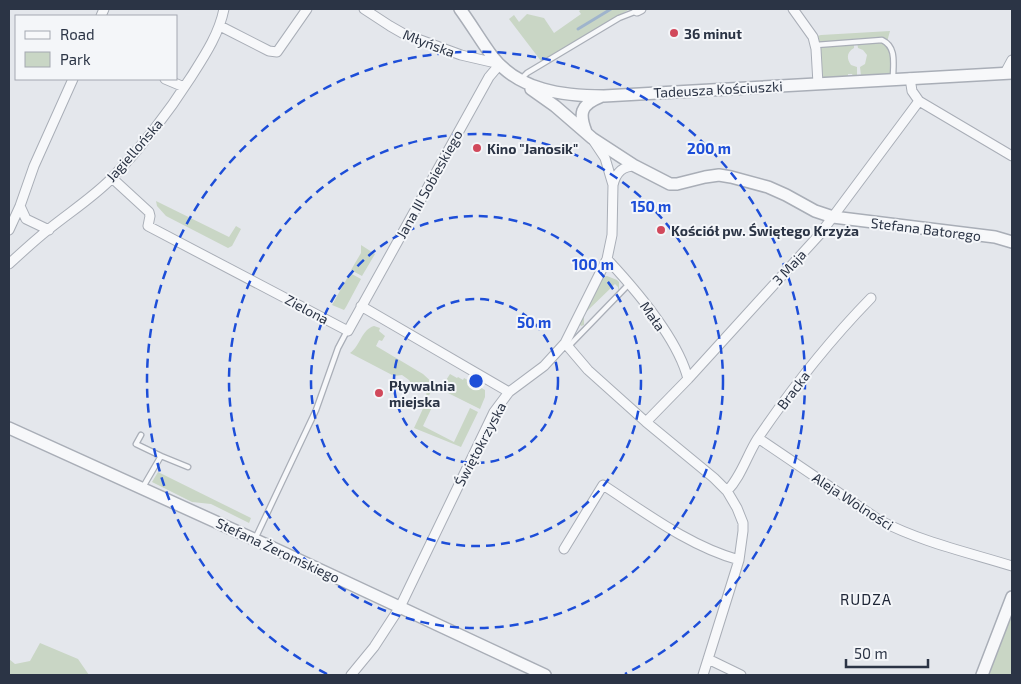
<svg xmlns="http://www.w3.org/2000/svg" width="1021" height="684" font-family="'Exo 2',sans-serif">
<rect width="100%" height="100%" fill="#e4e7ec"/>
<!-- green -->
<path fill="#c9d6c5" d="M582 9H630L541 61 509 19 514 15 519 22 527 14 544 18 554 33 581 14 579 11Z
M890 31 887 42 892 51V74L861 76 860 67 865 64 867 55 863 50 858 48 857 42H854V48C847 52 846 58 851 65L857 67V76H853L852 74H848V77L818 78 813 37 821 35Z
M156 201 229 237 236 226 241 229 232 246 228 248 166 216 157 206Z
M361 245 375 254 362 276 351 270 361 253Z
M350 273 361 279 346 307 344 310 332 305Z
M607 276 617 280 619 282V292L618 287 615 284 584 314V325L581 326 579 323 603 277Z
M374 326 380 328 379 331 385 336 382 341 379 340 376 346 423 374 435 385 428 397 433 405 423 426 454 442 470 408 478 412 461 447 414 428 427 400 426 390 414 388 409 380 402 375 394 376 350 353C361 345 361 330 374 326Z
M450 374 457 378 458 377 463 380 464 378 485 390V397L480 409 446 392 441 388Z
M158 472 251 518 249 523 211 504 192 502 152 482Z
M1012 615V675H989Z
M40 643 78 659 89 675H9V659L15 664 30 661Z"/>
<g fill="none" stroke-linecap="round" stroke-linejoin="round">
<!-- stream -->
<path stroke="#9fb4cc" stroke-width="3" d="M578 29 611 9"/>
<defs>
<path id="service" d="M816 45 882 40C897 47 893 64 893 78
M522 78 527 73 619 18 637 11
M568 347 628 285
M141 435 136 444 161 456
M143 487 161 456 188 467
M255 539 316 410 338 348 347 331"/>
<path id="minor" d="M364 9 390 26 404 34 461 55 500 64
M793 9 813 37 816 49 818 84
M637 11 641 9
M101 16 104 9
M220 26 269 51 277 52 307 9
M1005 73 1012 60
M910 78 912 91 919 101 1012 156
M165 79 184 87
M112 178 149 212 150 216 148 226 348 331 489 77 500 64
M613 185C616 172 623 166 635 166
M20 206 26 219 49 230
M9 230 20 206 34 166 73 79
M607 259C635 289 678 339 688 379
M9 264C22 252 35 240 49 229 70 212 92 198 111 179 141 148 168 113 191 77 205 55 219 34 224 9
M361 306 509 392
M565 343 588 370 646 422 714 478 727 491 737 508 743 523V531L739 560 703 675
M646 422 688 379 820 234 919 101
M758 438 879 520C921 542 967 552 1012 566
M727 491C741 477 747 455 758 438 792 388 829 341 871 298
M564 549 603 485C646 513 689 546 739 560
M708 659 741 675
M351 675 374 647 400 607 494 412 509 392 544 366 565 343 607 259 612 235 613 185 605 158 593 140"/>
<path id="tertiary" d="M460 9C471 24 481 41 492 56 519 91 564 96 604 96L1012 73
M531 89 555 106 592 138 635 166 670 184H677L705 177 719 175 731 177 768 187 786 195 815 211 833 217 995 237 1012 242
M586 132C579 114 580 105 600 97
M9 428 269 546 545 675
M982 675 1012 597"/>
</defs>
<!-- service casing -->
<use href="#service" stroke="#a9aeb7" stroke-width="7"/>
<!-- minor casing -->
<use href="#minor" stroke="#a9aeb7" stroke-width="11"/>
<!-- tertiary casing -->
<use href="#tertiary" stroke="#a9aeb7" stroke-width="14"/>
<!-- service -->
<use href="#service" stroke="#f7f8fa" stroke-width="4.5"/>
<!-- minor -->
<use href="#minor" stroke="#f7f8fa" stroke-width="9"/>
<!-- tertiary -->
<use href="#tertiary" stroke="#f7f8fa" stroke-width="11"/>
</g>
<!-- distance rings -->
<g fill="none" stroke="#1d4ed8" stroke-width="2.5" stroke-dasharray="9 6">
<circle cx="476" cy="381" r="82"/>
<circle cx="476" cy="381" r="165"/>
<circle cx="476" cy="381" r="247"/>
<path d="M327 674A329 329 0 1 1 625 674"/>
</g>
<!-- markers -->
<g fill="#d1495b" stroke="#f4f6f9" stroke-width="2">
<circle cx="674" cy="33" r="5"/>
<circle cx="477" cy="148" r="5"/>
<circle cx="661" cy="230" r="5"/>
<circle cx="379" cy="393" r="5"/>
</g>
<g text-anchor="middle" dominant-baseline="central" stroke-width="4" stroke-linejoin="round" paint-order="stroke">
<!-- poi labels -->
<g font-size="14" font-weight="bold" fill="#2b3445" stroke="#f4f6f9" text-anchor="start">
<text x="684" y="33">36 minut</text>
<text x="487" y="148">Kino "Janosik"</text>
<text x="671" y="230">Kościół pw. Świętego Krzyża</text>
<text x="389" y="385">Pływalnia<tspan x="389" dy="16">miejska</tspan></text>
</g>
<!-- street labels -->
<g font-size="14" fill="#2b3445" stroke="#f4f6f9">
<text transform="translate(429 43) rotate(21)">Młyńska</text>
<text transform="translate(718 89) rotate(-3)">Tadeusza Kościuszki</text>
<text transform="translate(134 150) rotate(-49)">Jagiellońska</text>
<text transform="translate(429 184) rotate(-61)">Jana III Sobieskiego</text>
<text transform="translate(926 229) rotate(7)">Stefana Batorego</text>
<text transform="translate(789 267) rotate(-47)">3 Maja</text>
<text transform="translate(307 309) rotate(28)">Zielona</text>
<text transform="translate(653 316) rotate(55)">Mała</text>
<text transform="translate(793 390) rotate(-53)">Bracka</text>
<text transform="translate(480 444) rotate(-62)">Świętokrzyska</text>
<text transform="translate(853 501) rotate(33)">Aleja Wolności</text>
<text transform="translate(278 550) rotate(25)">Stefana Żeromskiego</text>
</g>
<!-- neighbourhood labels -->
<g font-size="15" letter-spacing="1" fill="#1d2536" stroke="#f4f6f9">
<text x="866" y="599">RUDZA</text>
</g>
</g>
<circle cx="476" cy="381" r="8" fill="#1d4ed8" stroke="#f4f6f9" stroke-width="2.5"/>
<g font-size="15" text-anchor="middle" font-weight="bold" fill="#1d4ed8" stroke="#f4f6f9" stroke-width="4" stroke-linejoin="round" paint-order="stroke">
<text x="709" y="154">200 m</text>
<text x="651" y="212">150 m</text>
<text x="593" y="270">100 m</text>
<text x="534" y="328">50 m</text>
</g>
<!-- border -->
<rect width="1021" height="684" fill="none" stroke="#2b3445" stroke-width="20"/>
<!-- legend -->
<rect x="15" y="15" width="162" height="65" fill="#f4f6f9" stroke="#a4a8b1"/>
<rect x="25" y="31" width="25" height="8" fill="#f7f8fa" stroke="#a4a8b1"/>
<text x="60" y="40" font-size="15" fill="#2b3445">Road</text>
<rect x="25" y="52" width="25" height="15" fill="#c9d6c5" stroke="#a4a8b1"/>
<text x="60" y="65" font-size="15" fill="#2b3445">Park</text>
<!-- scale -->
<path d="M846 659v8h82v-8" fill="none" stroke="#2b3445" stroke-width="2.5"/>
<text x="854" y="659" font-size="15" fill="#2b3445" stroke="#f4f6f9" stroke-width="4" paint-order="stroke">50 m</text>
</svg>
